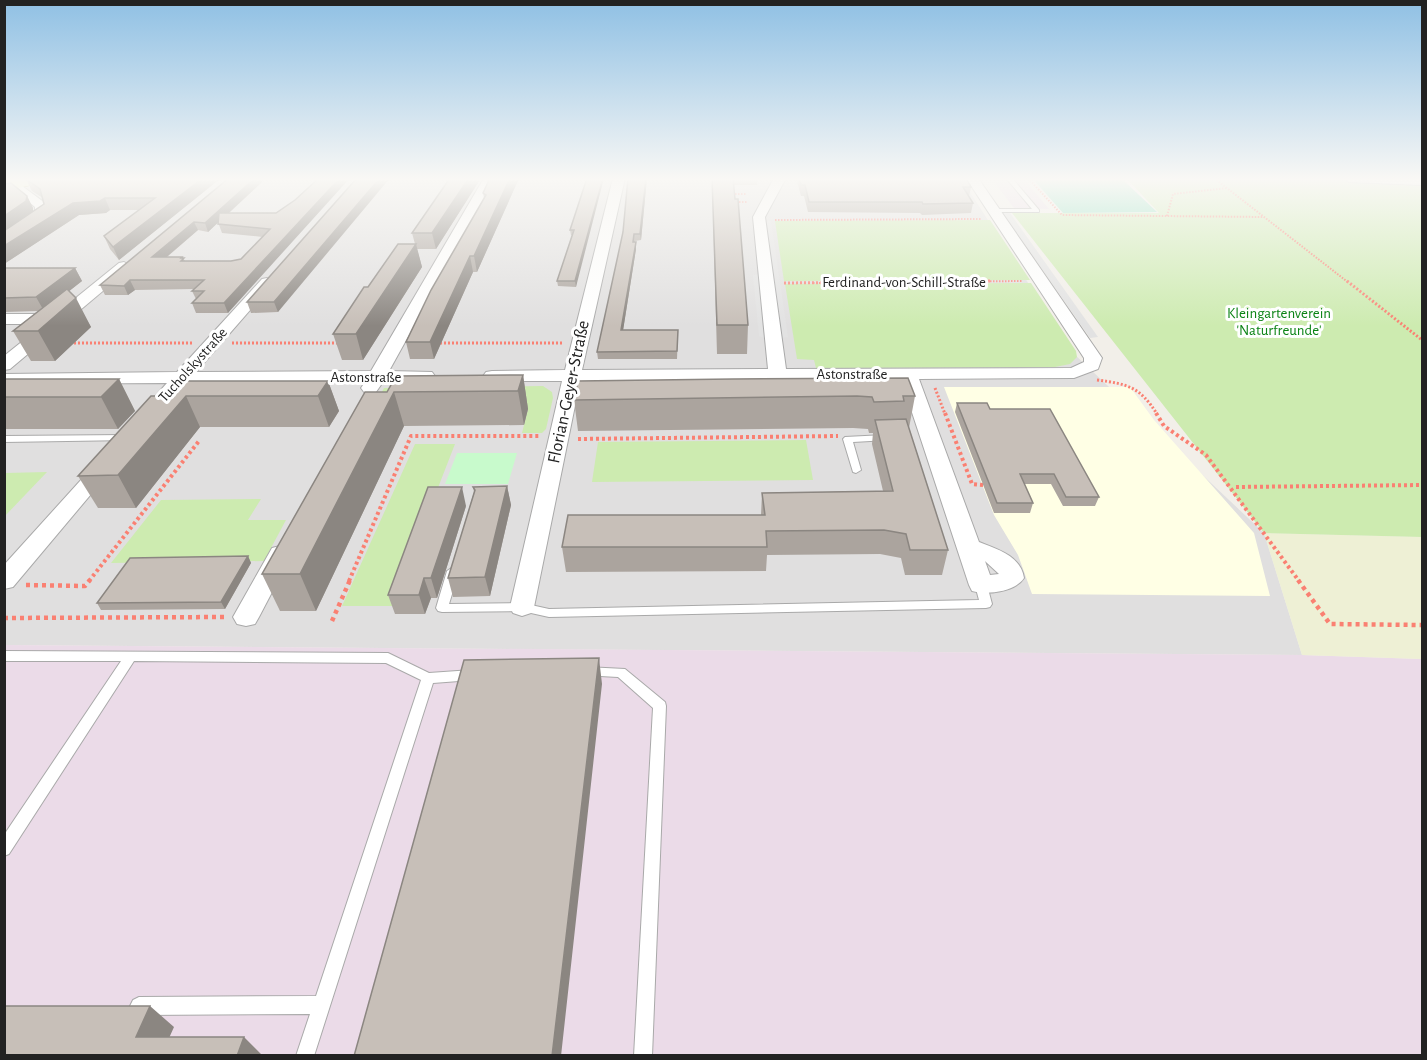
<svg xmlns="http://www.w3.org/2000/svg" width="1427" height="1060" font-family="'Alegreya Sans',sans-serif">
<rect width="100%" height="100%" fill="#f2efe9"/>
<!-- residential -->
<path fill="#e0dfdf" d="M69 178H961L1073 353 1264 533 1302 655 5 645 4 193Z"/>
<!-- industrial -->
<path fill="#ebdbe8" d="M991 178H1023L1049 209 1014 208Z
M6 645 1302 655 1422 659V1055H5Z"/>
<!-- education -->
<path fill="#ffffe5" d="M944 387H1130L1154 420 1254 533 1270 596 1032 594 1018 555 994 515Z"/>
<!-- farmland -->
<path fill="#eef0d5" d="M1264 533 1422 537V659L1302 655Z"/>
<!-- grass -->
<path fill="#cdebb0" d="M1126 178H1328L1384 184 1422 185V537L1264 533 1012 213H1159Z
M990 220 1030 280 784 281 775 221Z
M1031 283 1076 351 1077 357 1070 364 1055 367 816 368 814 360 797 359 785 284Z
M543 386 552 392 553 398 546 429 542 433H522L528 409 361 432 384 388Z
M806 440 813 480 592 482 598 442Z
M415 444H455L392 606H342Z
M47 472 5 516V473Z
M261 499 248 520H286L264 561 111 563 161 500Z"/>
<!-- park -->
<path fill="#c8facc" d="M457 453H517L508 484H445Z"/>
<!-- pitch -->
<path fill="#88e0be" d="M1032 178H1121L1157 212 1063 213Z"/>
<!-- parking -->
<path fill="#e2e2e2" d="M1003 213H1010L1098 337 1090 338Z
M764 221H771L788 337 781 338Z
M760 274 767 339 759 336 753 275Z"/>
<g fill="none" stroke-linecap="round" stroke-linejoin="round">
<defs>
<path id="lane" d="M1006 178H1012L1039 210V212H993V210L995 209H1032Z
M127 435 132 438 130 440 4 442V436Z
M885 435 888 436 890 438 888 440 853 442 861 470 856 473 853 472 843 439 845 437Z
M453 567 459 571 449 604 522 603 549 609 979 600 975 585 977 582H985L987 585 992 604 990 607 986 608 549 617 522 611 442 612 438 611 436 608 447 571Z
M4 651 388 653 429 673 472 670 476 672 478 675 476 678 472 680 433 683 314 1056H296L310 1014 139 1015 133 1012 130 1006 133 1000 139 997 316 996 421 680 386 663 134 661 9 854 4 856V835L121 661H4Z
M586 667 625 669 665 702 666 706 652 1056H634L653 708 618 677 582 675 580 672 582 669Z"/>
<path id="street" d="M484 178H496L389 371 432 372 435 376 432 380 383 382 376 392H364L361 388 365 382 187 383 152 423H138L135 419 167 383 4 384V374L177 372 262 279 267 278 274 282 272 285 196 372 371 371Z
M613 178H625L582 370 768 369 753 217 774 178H786L765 217 786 369 1071 368 1084 362V358L966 178H978L1102 358 1098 369 1074 378 919 379 979 542C997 549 1021 556 1024 578 1015 592 987 595 972 591L969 585 901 379 580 381 534 607 531 613 522 616 513 613 510 607 562 381H492L486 380 483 376 486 372 492 371 565 370ZM985 561 986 562 999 574 990 575Z
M1343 178H1422V185L1349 182Z
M14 180 45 203 48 215 4 247V236L35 214V207L8 184Z
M124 262 131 266 129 269 10 369 4 370V356L44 324H4V314H56L119 263Z
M106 458 113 460 116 464 113 468 13 587 4 589V565L99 460Z
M280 546 288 548 292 554 259 617 255 624 246 626 237 624 233 617 272 548Z"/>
<path id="secondary" d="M17 178H48L46 182 4 191V181Z"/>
</defs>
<!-- lane casing -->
<use href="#lane" stroke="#a9a9a9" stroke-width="2"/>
<!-- street casing -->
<use href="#street" stroke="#a9a9a9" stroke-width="2"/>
<!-- secondary casing -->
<use href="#secondary" stroke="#707d05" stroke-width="1"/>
<!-- path-far3 -->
<path stroke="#fa8072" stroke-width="2" stroke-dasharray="1.5 1.5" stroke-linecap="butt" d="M1028 178 1062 215 1263 217
M1214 178 1349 283
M732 194H746
M733 202H747
M1167 216 1173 194 1227 188
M775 220 981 219
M813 283 1022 281"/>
<!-- path-far2 -->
<path stroke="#fa8072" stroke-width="3" stroke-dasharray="2 2" stroke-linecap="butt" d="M1347 281 1422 340
M784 283 991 281
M70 343H192
M232 343H339
M436 343H564
M1097 380C1128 384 1140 387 1157 414
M935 388 945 414"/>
<!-- path-far1 -->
<path stroke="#fa8072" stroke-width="4" stroke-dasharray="3 3" stroke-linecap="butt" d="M945 413 972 484 983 485
M1156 413 1164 426 1206 455 1299 581
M578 439 838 436
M1236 487 1422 485
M89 581 199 441
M349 581 411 436H540"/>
<!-- path -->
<path stroke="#fa8072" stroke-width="4.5" stroke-dasharray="4 4" stroke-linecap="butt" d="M1298 580 1330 624 1422 625
M26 585 85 586 90 580
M4 618 227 617
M332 621 350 580"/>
<!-- lane -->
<use href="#lane" fill="#fff" fill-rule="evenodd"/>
<!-- street -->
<use href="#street" fill="#fff" fill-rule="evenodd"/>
<!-- secondary -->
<use href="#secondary" fill="#f7fabf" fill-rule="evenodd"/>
</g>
<!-- wall -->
<path fill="#aba49e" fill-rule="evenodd" d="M31 178H221L119 260 110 249 104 236 139 210H110L106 213 79 215 4 264V184L27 196 33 208V212L44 204 43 198 32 191 26 179Z
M229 178 262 182 229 213H276L295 200 228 313H196L192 303 196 299 192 291 194 289 135 290 128 295H105L100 285ZM218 222 222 233 263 237 241 259 231 261H185L182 257H167L198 230 208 232Z
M357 178 278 312 251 313 247 302Z
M450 178H481L436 249H417L422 267 363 360H342L333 334 368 287 415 244 412 233Z
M587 178 576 287 558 286 557 281 572 235H571L570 230Z
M628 178H647L641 240 635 241 636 249 623 330H678L677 359H598L597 352 623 232Z
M712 178H757V185H734L748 325 747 354H717Z
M796 178H966L971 187 969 197 973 203 971 213 922 215 920 213 808 212 804 196H801Z
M516 185 477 272H473L434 359H410L406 342 484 198 483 193Z
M4 268H75L82 281 69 291 91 327 55 361H31L13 331 38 311 4 312Z
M523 375 528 409 524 425 404 426 316 611H280L262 574 387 392Z
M4 379H119L135 411 118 429H4Z
M328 381 339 411 329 427H200L136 508H98L78 476 172 396Z
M578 381 915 396 909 428 948 550 942 575H905L901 558 880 554 767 555 766 571 566 572 562 547 761 515 762 493 883 491 872 444 873 433H869L868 429 853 428 578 431 574 400Z
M957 403 990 409 1099 497 1095 506H1063L1051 484H1024L1033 503 1030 513H994L955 412Z
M507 486 511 505 490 596 453 597 448 578 474 492 473 487Z
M466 506 437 598H431L425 614H395L388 595Z
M248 556 251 563 225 609 101 610 97 603Z"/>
<!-- shaded-wall -->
<path fill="#8b8681" d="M203 178H221L119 260 113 247Z
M255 178H261L262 182 208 232 205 223Z
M340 178H350L228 313 224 303Z
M380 178H390L278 312 274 302Z
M469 178H481L436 249 432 233Z
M510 178H520L516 185 477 272 474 256Z
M603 178H604L576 287 575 281Z
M646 178H647L641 240 640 234Z
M27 196 33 208V213L4 233V216Z
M105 198 110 210 106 213 79 215 4 264V246L73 203Z
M194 222 198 230 156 266 152 257Z
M636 242V249L622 337 621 330Z
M416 244 422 267 363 360 356 334Z
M470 256 473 272 434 359 430 342Z
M75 268 82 281 44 311 36 297Z
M130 280 135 290 128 295 124 286Z
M76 298 91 327 55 361 38 331Z
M523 375 528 409 524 425 518 391Z
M119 379 135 411 118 429 101 397Z
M328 381 339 411 329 427 318 396Z
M394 392 404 426 316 611 300 574Z
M186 396 200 427 136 508 118 475Z
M507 486 511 505 490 596 485 577Z
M462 487 466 506 437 598 431 578Z
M248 556 251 563 225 609 221 602Z
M424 578 431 598 425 614 419 595Z
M599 658 602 684 561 1056H552Z
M150 1006 174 1027 161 1056 136 1037Z
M244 1037 263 1056H237Z"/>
<!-- building -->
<path fill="#c7bfb8" stroke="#8b8681" stroke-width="1.5" d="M31 178H203L113 247 104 236 155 198H105L100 201 73 203 4 246V231L44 204 40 189 26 179Z
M229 178H255L205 223 194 222 152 257H182L181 258H184L181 261H231L241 259 270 229 218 224 219 213H276L295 200 319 178H340L224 303H192L204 291H192L204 280H130L124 286 100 285Z
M357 178H380L274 302H247Z
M450 178H469L432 233H412Z
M490 178H510L474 256H470L430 342H406L431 290 486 195 483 193Z
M587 178H603L575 281H557L574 230H570Z
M628 178H646L640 234H634L633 242H636L621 330H678L677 351 597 352 623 232Z
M712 178H733L735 199H738L748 325H717Z
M800 178H966L971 187H963L973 203 923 204 922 202H809L805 185H801Z
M11 183 27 196 26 201 4 216V184Z
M398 244H416L356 334H333L364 287H368Z
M4 268H75L36 297 4 298Z
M67 289 76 298 38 331H13Z
M523 375 518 391 394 392 300 574H262L365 392H387L396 376Z
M908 378 915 396H903L904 401 874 402 872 397 857 396 574 400 578 381 733 379Z
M4 379H119L101 397H4Z
M185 381H328L318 396H186L118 475 78 476 151 396H172Z
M957 403H987L990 409H1050L1099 497H1066L1054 474H1020L1033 503H997Z
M906 419 948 550H910L906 534 884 530 766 531 767 547H562L568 515H765L762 493 893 491 875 420Z
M507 486 485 577 448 578 475 490 473 487Z
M428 487H462L431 578H424L419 595H388Z
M248 556 221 602 97 603 130 558Z
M599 658 552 1056H354L464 660Z
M4 1006H150L136 1037H244L237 1056H4Z"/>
<!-- sky -->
<linearGradient id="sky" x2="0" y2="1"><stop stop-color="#8fc0e4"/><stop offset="0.55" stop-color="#f9f8f5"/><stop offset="1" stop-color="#f9f8f5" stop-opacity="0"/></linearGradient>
<rect width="1427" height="326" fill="url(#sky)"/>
<g text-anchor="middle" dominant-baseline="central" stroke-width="6" stroke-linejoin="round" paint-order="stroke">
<!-- far-street labels -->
<g font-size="15" fill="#222" stroke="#fff">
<text x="904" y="282">Ferdinand-von-Schill-Straße</text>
<text transform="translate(193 365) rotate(-48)">Tucholskystraße</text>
<text x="852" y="374">Astonstraße</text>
<text x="366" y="377">Astonstraße</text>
</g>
<!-- far-park labels -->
<g font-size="15" fill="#0c8416" stroke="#fff">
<text x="1279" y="313">Kleingartenverein<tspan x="1279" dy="17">'Naturfreunde'</tspan></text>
</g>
<!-- street labels -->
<g font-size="18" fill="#222" stroke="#fff">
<text transform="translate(569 392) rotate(-78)">Florian-Geyer-Straße</text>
</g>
</g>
<!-- border -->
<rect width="1427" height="1060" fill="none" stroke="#222222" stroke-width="12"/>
</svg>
